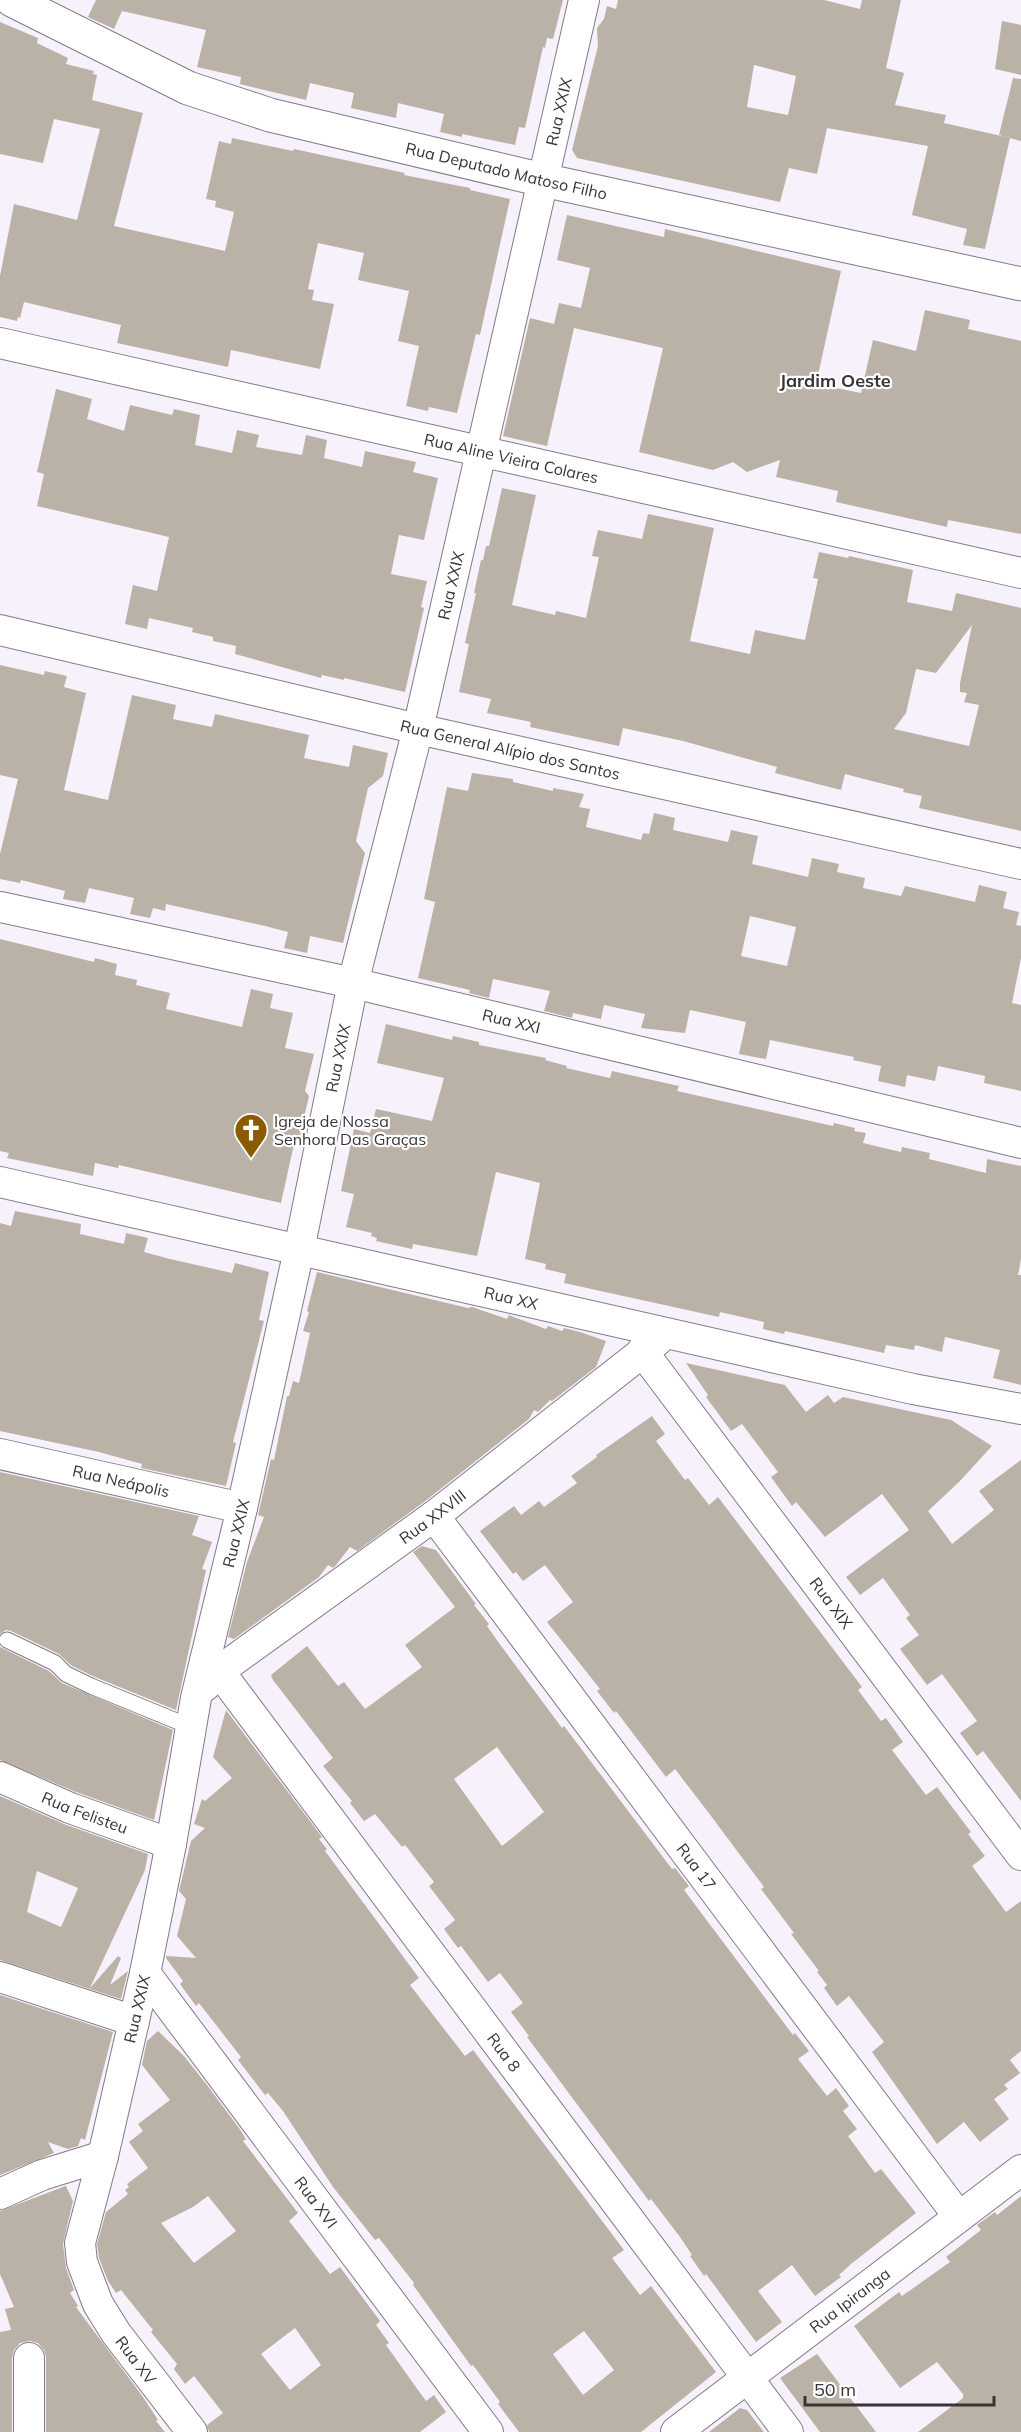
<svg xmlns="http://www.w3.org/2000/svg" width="1021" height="2432" font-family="Mulish,sans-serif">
<rect width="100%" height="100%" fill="#f7f1fc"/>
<!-- building -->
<path fill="#bab2a7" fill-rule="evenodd" d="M96 0H563L553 39 547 38 545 48 543 47 525 128 519 127 515 145 462 134V137L440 132 444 114 398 103 396 118 351 108 354 93 310 83 306 100 240 84 241 77 197 67 206 30 122 11 114 29 88 17Z
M618 0H824L860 9 862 0H901L886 68 904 73 895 105 946 115 944 123 1010 138 985 249 963 245 967 229 912 215 928 146 827 128 817 174 789 168 780 202 577 158 572 150 598 46 597 28 604 19 607 6 616 9ZM754 65 796 76 788 115 747 107Z
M1002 21 1021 25V75L995 69Z
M0 22 38 38 37 43 68 58 66 64 94 71 93 74 97 75 92 100 143 113 114 226 225 251 234 212 215 207 216 201 206 199 219 141 231 144 232 138 293 151 294 149 405 173 404 175 470 188V190L510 199 480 335 476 334 457 413 429 407 428 411 406 406 419 346 398 341 409 291 358 280 364 253 318 243 308 289 314 290 312 300 334 304 320 369 231 350 228 367 117 343 121 325 24 302 20 318 18 317 17 321 0 317V276L14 204 77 220 100 129 54 119 43 163 0 154Z
M1013 78 1021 79V141L999 135Z
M567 215 664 237 665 229 841 271 816 384 861 393 873 340 916 351 925 310 970 320 968 329 1021 341V534L948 520 947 527 836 502 838 491 776 477 780 460 747 472 733 462 713 470 639 452 663 348 574 328 547 446 503 436 530 318 554 324 559 303 581 308 590 268 557 260Z
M56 389 92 399 87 419 124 431 130 405 172 415 174 409 200 415 195 445 232 453 237 430 259 435 256 447 302 455 306 435 327 440 324 458 362 467 365 451 416 462 413 472 438 478 424 540 399 535 391 574 427 581 421 607 424 608 405 692 344 678V680L322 675 321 678 235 654 236 646 213 641V637L192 632 193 628 149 618 147 629 125 624 133 585 157 591 169 537 37 506 44 474 37 472Z
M502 488 536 495 512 605 555 615 556 611 586 618 599 557 592 556 598 530 642 539 648 514 714 528 690 641 750 654 755 630 805 640 818 579 813 578 819 552 848 558 849 556 913 570 907 602 952 611 956 593 1021 608V831L919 808 922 796 903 792 904 789 868 780 845 774 841 790 775 773 777 767 683 741 623 728 619 746 530 727 531 722 487 713 491 699 459 692 469 644 465 643 476 593H474L481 560H483L486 546H489ZM972 625 960 683V692L967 693 964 702 979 705 969 746 894 729 906 713 916 669 936 673Z
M0 665 44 675 45 671 67 676 64 687 86 693 64 790 108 800 132 695 176 705 173 719 212 727 215 714 309 735 304 758 349 767 353 745 388 753 383 776 368 788 356 841 365 853 343 943 310 936 307 953 284 948 288 932 265 926 166 904 165 911 153 908 150 918 130 914 134 898 89 888 85 903 63 899 65 891 21 880 20 883 0 879V854L18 779 0 775Z
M472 773 513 779V782L553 791V788L584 794 579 807 590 809 586 827 641 840 643 833 649 834 654 813 675 818 673 830 728 842 731 830 758 836 752 864 808 877 812 858 839 864 837 872 865 878 863 888 901 896 905 886 975 902 979 885 1007 892 1003 908 1019 912 1016 925 1021 926V958L1012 1003 1021 1005V1091L984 1083 985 1076 938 1066 935 1081 907 1075 905 1087 878 1081 881 1066 853 1060 854 1057 770 1040 766 1059 739 1054 746 1022 690 1010 685 1033 641 1028 645 1014 604 1005 601 1019 573 1013 572 1018 544 1011 550 991 493 979 489 998 469 993 470 990 418 978 435 902 424 899 447 787 468 791ZM750 916 796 927 787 966 741 956Z
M0 939 94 962 95 958 117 964 115 975 137 980 136 985 170 993 166 1009 242 1027 251 989 273 994 270 1008 293 1013 285 1048 314 1054 305 1091 309 1096 300 1135H296L281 1203 119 1165 118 1168 95 1163 93 1176 7 1158 9 1153 0 1151Z
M386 1024 452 1040 453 1036 479 1042V1045L546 1058 545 1060 567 1066 566 1068 610 1078 612 1071 679 1086 677 1091 833 1126 834 1123 855 1128 854 1131 866 1133 863 1143 901 1152 902 1147 930 1153 929 1159 986 1173 987 1159 1021 1166V1259L1018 1275H1021V1385L993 1378 1000 1350 945 1337 942 1352 915 1345 914 1350 886 1345 884 1353 785 1331 784 1334 763 1329 764 1322 720 1312 719 1317 564 1283 566 1274 545 1269 546 1264 525 1259 540 1183 496 1172 477 1256 413 1244 412 1249 376 1241 377 1238 371 1236 372 1233 346 1227 354 1194 341 1191 354 1129 370 1133 376 1109 432 1121 444 1078 377 1063Z
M15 1211 81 1224 80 1234 124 1244 126 1233 148 1238 144 1252 170 1259 232 1273 235 1263 269 1272 259 1320 264 1321 233 1442 236 1443 226 1486 141 1468 142 1464 99 1452 0 1431V1223L11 1226Z
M317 1272 468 1308 472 1307 507 1319 509 1315 511 1316 546 1329 548 1326 562 1331 564 1328 580 1332 606 1341 596 1367 552 1401 550 1400 538 1412 534 1410 529 1419 424 1502 357 1551 350 1547 336 1565 333 1568 328 1565 319 1577 234 1639 228 1637 247 1562 264 1517 258 1515 271 1459 274 1460 287 1396H289L293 1381 299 1383 310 1333 303 1331 309 1312 307 1311Z
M686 1363 785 1385 806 1412 828 1395 834 1403 843 1397 951 1420 992 1446 959 1482 928 1511 952 1544 994 1510 979 1491 1021 1460V1801L983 1751 977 1756 960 1733 977 1721 942 1674 927 1685 900 1649 919 1635 906 1618 910 1615 883 1578 860 1595 846 1577 909 1530 882 1494 825 1537 796 1502 792 1506 771 1477 778 1472 742 1424 731 1431 706 1397 708 1395Z
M652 1416 665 1434 656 1441 685 1480 688 1478 709 1505 718 1497 862 1687 858 1690 881 1721 886 1718 903 1742 892 1750 926 1795 937 1787 971 1832 968 1834 985 1856 972 1866 1006 1912 1021 1901V2051L1010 2060 1020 2073 1004 2085 1008 2089 994 2099 1009 2119 980 2142 964 2122 937 2144 872 2052 884 2042 849 1996 837 2006 824 1988 827 1985 817 1972 819 1971 791 1934 794 1933 761 1889 764 1887 711 1816 675 1769 666 1777 616 1711 614 1713 597 1691 600 1689 547 1622 573 1602 545 1565 523 1581 516 1572 513 1574 480 1531 514 1506 521 1515 539 1501 544 1507 577 1483 571 1476 597 1457 596 1455Z
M0 1472 199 1516 192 1535 212 1542 202 1569 206 1570 176 1710 95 1677 72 1666 59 1654 11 1631 6 1630 0 1634Z
M422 1546 436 1550 476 1604 474 1605 489 1624 487 1626 499 1643 562 1728 564 1726 672 1869 675 1868 689 1886 684 1890 793 2035 795 2033 809 2051 798 2059 827 2096 836 2088 849 2106 843 2111 857 2129 848 2136 875 2173 881 2169 916 2213 851 2264 839 2275 841 2277 815 2296 792 2265 758 2291 782 2322 756 2342 706 2274 704 2276 690 2256 692 2255 680 2237 651 2199 649 2201 527 2037 529 2036 511 2012 523 2003 500 1973 488 1982 461 1946 458 1948 444 1929 455 1920 429 1886 434 1882 405 1845 402 1847 375 1814 364 1821 350 1803 352 1801 323 1766 333 1758 273 1680 271 1675 307 1646 338 1686 344 1682 365 1709 422 1667 405 1645 455 1607 413 1552ZM497 1747 544 1812 502 1846 454 1779Z
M0 1647 49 1671 62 1683 173 1730 154 1820 76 1792 0 1760Z
M226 1710 322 1837 319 1839 327 1849 325 1851 419 1978 410 1985 465 2056 473 2050 624 2250 612 2258 640 2295 651 2286 716 2372 641 2432H519L498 2404 500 2402 473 2365 471 2366 413 2285 414 2283 379 2238 375 2240 333 2187 283 2111 268 2093 265 2095 238 2060 241 2057 199 2003 196 2006 180 1984 183 1981 166 1958V1956L196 1958 177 1936 186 1899 179 1891 191 1841 205 1828 194 1824 202 1799 205 1801 232 1778 213 1757ZM584 2331 614 2370 583 2395 553 2354Z
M0 1796 64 1824 148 1854 145 1870 90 1988 118 1956 121 1958 110 1985 128 1971 121 1999 0 1960ZM37 1871 78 1888 61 1927 27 1912Z
M0 1995 113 2032 85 2140 81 2138 78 2146 68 2149 48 2142 54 2153 0 2175Z
M158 2031 184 2056 207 2085 239 2128 246 2139 243 2141 298 2213 289 2221 330 2274 340 2267 380 2321 376 2325 389 2343 386 2345 418 2390 426 2401 434 2395 446 2412 420 2432H209L207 2425 223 2413 194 2376 185 2384 174 2369 177 2364 151 2332 153 2330 121 2290 116 2293 108 2281 99 2258 97 2244 106 2212 128 2194 125 2190 129 2187 127 2184 148 2168 129 2142 143 2131 138 2124 170 2100 142 2065 147 2041ZM208 2196 236 2231 194 2263 161 2223 193 2207ZM295 2328 321 2365 290 2390 261 2354Z
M68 2185 66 2186 73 2201 63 2244 66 2268 74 2290 70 2293 78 2306 76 2307 143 2397 158 2420 156 2421 165 2432H46V2357L44 2350 38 2343 30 2341 20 2343 14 2350 12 2358V2432H0V2332L11 2330 5 2309 14 2307 0 2274V2211Z
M1021 2196V2432H918L963 2398V2394L937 2362 900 2388 854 2326 899 2292 902 2296 950 2262 946 2257 981 2230 977 2225 995 2212 997 2215Z
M817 2354 876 2432H820L780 2378Z
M740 2408 747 2410 764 2432H709Z"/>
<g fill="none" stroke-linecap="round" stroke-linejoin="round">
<defs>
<path id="lane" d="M7 1640 55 1663 66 1674 91 1686 191 1727"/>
<g id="street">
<path id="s1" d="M0 343 1021 573"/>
<path id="s2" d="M0 630 418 729 1021 864"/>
<path id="s3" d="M0 907 353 983 1021 1143"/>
<path id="s4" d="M0 1182 913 1389 1021 1409"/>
<path id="s5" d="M642 1351 1021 1855"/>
<path id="s6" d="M0 1454 242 1508"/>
<path id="s7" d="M434 1516 959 2217"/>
<path id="s8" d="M219 1671 788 2432"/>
<path id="s9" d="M205 1686 219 1671 434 1516 658 1340"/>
<path id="s10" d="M0 1777 70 1808 171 1844"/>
<path id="s11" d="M145 1973 488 2432"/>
<path d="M0 1977 134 2021"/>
<path d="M0 2194 42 2175 103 2156"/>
<path d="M29 2432V2358"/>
<path id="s12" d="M192 2432 116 2333 98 2304 82 2262 80 2243 103 2156 145 1973 171 1844 196 1698 242 1508 299 1250 353 983 418 729 584 0"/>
<path id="s13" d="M676 2432 1021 2170"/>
</g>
<g id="secondary">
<path id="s14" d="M12 0 188 88 270 115 543 180 1021 284"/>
</g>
</defs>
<!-- lane casing -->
<use href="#lane" stroke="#827b86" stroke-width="17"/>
<!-- street casing -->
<use href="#street" stroke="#827b86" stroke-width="32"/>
<!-- secondary casing -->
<use href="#secondary" stroke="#827b86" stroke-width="35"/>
<!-- lane -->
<use href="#lane" stroke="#fff" stroke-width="15"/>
<!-- street -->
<use href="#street" stroke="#fff" stroke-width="30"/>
<!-- secondary -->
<use href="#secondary" stroke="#fff" stroke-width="33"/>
</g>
<!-- icons -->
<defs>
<symbol id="church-pin" viewBox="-11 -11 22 30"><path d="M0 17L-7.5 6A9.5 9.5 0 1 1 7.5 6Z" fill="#8b5b02" stroke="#fff"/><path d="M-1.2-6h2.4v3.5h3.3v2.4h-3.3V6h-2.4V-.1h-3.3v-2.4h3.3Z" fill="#fff"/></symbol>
</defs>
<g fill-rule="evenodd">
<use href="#church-pin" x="232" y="1111" width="38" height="52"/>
</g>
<g text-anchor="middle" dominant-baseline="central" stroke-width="4.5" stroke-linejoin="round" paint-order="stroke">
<!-- street labels -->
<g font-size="16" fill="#383539" stroke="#fff">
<text stroke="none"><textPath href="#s12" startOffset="2408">Rua XXIX</textPath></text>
<text stroke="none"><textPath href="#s14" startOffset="526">Rua Deputado Matoso Filho</textPath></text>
<text stroke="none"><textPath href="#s1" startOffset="524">Rua Aline Vieira Colares</textPath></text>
<text stroke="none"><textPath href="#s12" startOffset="1922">Rua XXIX</textPath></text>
<text stroke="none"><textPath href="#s2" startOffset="524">Rua General Alípio dos Santos</textPath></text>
<text stroke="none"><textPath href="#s3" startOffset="524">Rua XXI</textPath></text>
<text stroke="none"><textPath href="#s12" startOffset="1436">Rua XXIX</textPath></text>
<text stroke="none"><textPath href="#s4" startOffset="524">Rua XX</textPath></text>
<text stroke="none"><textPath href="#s6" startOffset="124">Rua Neápolis</textPath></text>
<text stroke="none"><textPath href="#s9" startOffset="284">Rua XXVIII</textPath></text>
<text stroke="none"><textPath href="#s12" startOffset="950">Rua XXIX</textPath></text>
<text stroke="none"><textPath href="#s5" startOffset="315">Rua XIX</textPath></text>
<text stroke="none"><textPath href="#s10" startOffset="92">Rua Felisteu</textPath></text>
<text stroke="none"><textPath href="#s7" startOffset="438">Rua 17</textPath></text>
<text stroke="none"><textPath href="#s12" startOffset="464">Rua XXIX</textPath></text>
<text stroke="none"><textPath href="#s8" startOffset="476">Rua 8</textPath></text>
<text stroke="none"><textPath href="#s11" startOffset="286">Rua XVI</textPath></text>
<text stroke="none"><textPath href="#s13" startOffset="218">Rua Ipiranga</textPath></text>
<text transform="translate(136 2360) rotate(53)">Rua XV</text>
</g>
<!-- poi labels -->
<g font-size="16" fill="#383539" stroke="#fff" text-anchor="start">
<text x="274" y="1121">Igreja de Nossa<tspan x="274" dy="18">Senhora Das Graças</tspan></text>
</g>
<!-- neighbourhood labels -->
<g font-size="18" font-weight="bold" fill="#383539" stroke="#fff">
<text x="835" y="380">Jardim Oeste</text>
</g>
</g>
<!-- scale -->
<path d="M805 2396v9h189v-9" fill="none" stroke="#383539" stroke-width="3"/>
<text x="814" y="2396" font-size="18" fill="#383539" stroke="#ffffff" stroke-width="4.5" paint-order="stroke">50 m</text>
</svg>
